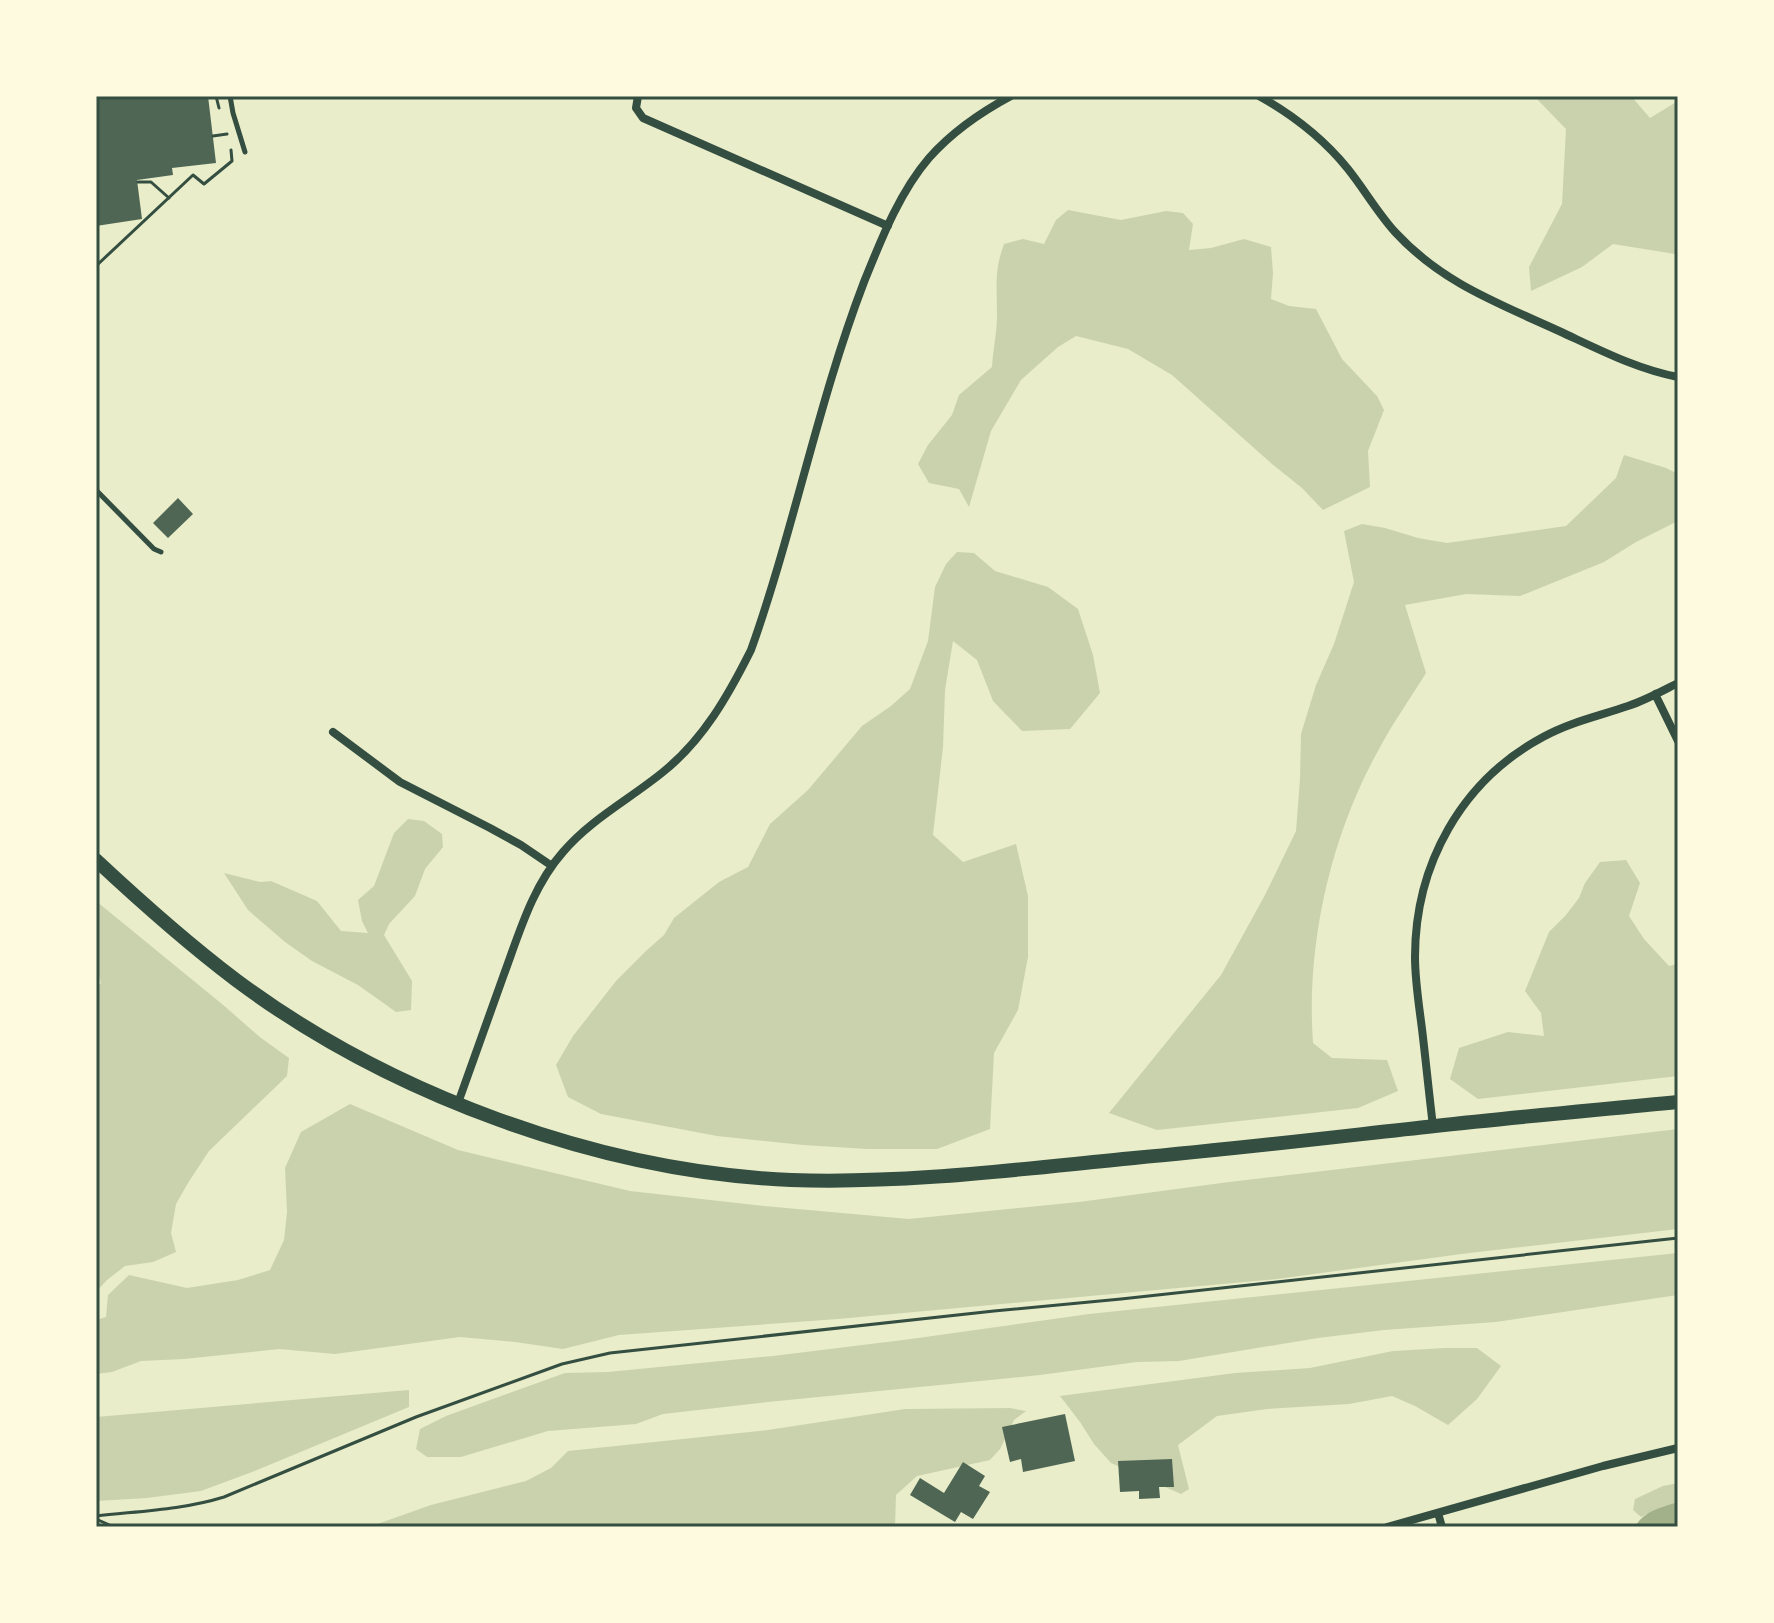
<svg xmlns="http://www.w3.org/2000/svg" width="1774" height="1623" font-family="'Source Sans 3',sans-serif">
<rect width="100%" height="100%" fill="#e9edc9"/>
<!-- green -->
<path fill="#cad2ad" d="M1534 96H1631L1650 118 1678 101V260L1675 254 1613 244 1582 267 1531 291 1529 267 1562 204 1566 129Z
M1068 210 1121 220 1166 211 1183 213 1193 224 1189 250 1211 248 1244 239 1271 247 1273 273 1271 299 1289 306 1316 309 1342 359 1377 396 1384 410 1368 451 1370 487 1323 510 1302 488 1272 464 1172 375 1128 349 1076 336 1058 347 1021 380 991 431 969 507 959 489 929 483 918 464 928 445 952 415 959 395 992 367C993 350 997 332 997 315 997 286 994 271 1004 244L1023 239 1044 244 1056 220Z
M1624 455 1666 468 1678 474V521L1636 542 1604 562 1520 596 1466 594 1405 605 1426 673C1410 699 1392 724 1378 751 1330 837 1306 946 1313 1043L1332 1058 1387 1060 1398 1091 1358 1108 1157 1130 1109 1113 1221 975 1265 895 1296 831 1300 779 1301 734 1316 685 1334 644 1354 582 1344 531 1362 524 1385 528 1418 538 1447 543 1566 526 1616 478Z
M957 552 974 553 995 571 1048 587 1078 609 1093 655 1100 693 1070 729 1022 731 993 701 977 660 953 641 945 690 943 747 933 835 963 862 1016 844 1028 896V957L1018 1010 994 1053 990 1129 937 1149H867L803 1145 717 1136 601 1114 568 1097 556 1065 573 1036 616 981 646 951 664 935 674 918 719 882 748 867 770 824 808 790 862 726 891 706 910 689 928 641 935 587 946 564Z
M408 819 424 821 442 834 443 847 425 869 415 896 389 924 384 935 412 981 411 1010 396 1012 358 985 312 961 285 942 248 910 224 873 260 882 271 881 317 901 341 931 368 933 362 921 358 900 374 886 394 833Z
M1626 860 1640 883 1629 916 1644 939 1669 966 1678 964V1076L1478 1099 1450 1079 1459 1048 1508 1032 1544 1036 1541 1013 1525 991 1549 932 1566 915 1579 898 1585 883 1600 862Z
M96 901 222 1004 261 1038 289 1058 287 1076 209 1151 188 1183 176 1204 171 1233 176 1252 153 1262 125 1266 107 1280 96 1292V989L101 983 96 964Z
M350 1104 458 1150 630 1191 764 1206 909 1219 1079 1202 1229 1182 1678 1129V1229L1469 1253 1277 1279 838 1319 619 1335 563 1349 515 1342 460 1337 335 1354 279 1349 184 1359 141 1361 112 1372 96 1374V1320L106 1317 108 1295 129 1275 187 1288 238 1280 270 1270 284 1240 287 1212 285 1168 301 1132Z
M1678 1253V1295L1496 1322 1384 1330 1318 1338 1179 1361 1137 1362 1040 1375 768 1402 663 1414 636 1424 548 1431 461 1457H427L416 1449 420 1429 446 1416 565 1373 608 1372 773 1356 911 1339 1089 1314Z
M1445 1348H1477L1501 1366 1477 1399 1448 1425 1415 1406 1392 1396 1349 1404 1267 1409 1217 1416 1178 1445 1189 1489 1181 1494 1111 1463 1094 1444 1080 1422 1060 1396 1235 1373 1310 1368 1393 1351Z
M409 1390V1407L257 1470 201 1491 147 1498 96 1501V1417Z
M1010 1408 1026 1411 1014 1420 1000 1449 990 1460 917 1476 896 1495 895 1527H369L431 1505 526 1481 551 1468 568 1451 768 1430 905 1409Z
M1678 1483V1502L1661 1507 1641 1517 1633 1510 1635 1499 1663 1486Z"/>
<!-- water -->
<path fill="#a3b18a" d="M1678 1502V1527H1635C1644 1511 1661 1507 1678 1502Z"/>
<!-- building -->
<path fill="#4f6655" d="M96 96H208L216 163 172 168 173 175 137 180 142 219 96 226Z
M178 498 193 514 168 538 153 523Z
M1065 1414 1075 1461 1023 1472 1021 1459 1010 1462 1002 1427Z
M1172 1459 1174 1487H1159L1160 1498 1139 1499V1491L1120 1492 1118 1461Z
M963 1462 985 1476 979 1486 990 1492 973 1519 961 1512 955 1522 910 1495 920 1478 944 1493Z"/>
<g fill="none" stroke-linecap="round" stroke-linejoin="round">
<!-- path -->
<path stroke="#344e41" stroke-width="3" d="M216 96 219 108
M213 136 227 134
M138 182H151L169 198
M96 266 193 175 204 184 232 161 231 150
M96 1516C140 1511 182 1510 224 1497L416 1417 562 1364 610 1353 994 1311 1121 1299 1678 1238
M96 1519 114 1527"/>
<!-- service -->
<path stroke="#344e41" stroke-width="5" d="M230 96 233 113 245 152
M96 490 154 549 161 552"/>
<!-- minor -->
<path stroke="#344e41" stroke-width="8" d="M638 96 636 108 643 118 888 226
M1259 96C1293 115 1323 138 1348 169 1364 189 1377 212 1395 232 1442 283 1498 303 1559 331 1598 349 1636 369 1678 377
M1655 694 1678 741
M333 732 400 782 490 828 521 845 552 866
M458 1103C473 1061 488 1019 503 977 519 934 532 887 563 852 591 819 630 799 663 772 703 740 728 696 751 650 794 529 818 402 864 282 881 240 899 193 929 158 952 132 981 112 1011 96
M1433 1126C1429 1094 1426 1062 1422 1029 1419 1005 1415 981 1415 957 1415 865 1461 781 1543 737 1570 722 1599 716 1628 706 1646 700 1662 691 1678 683
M1438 1513 1442 1527
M1387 1527 1603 1466 1678 1448"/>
<!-- secondary -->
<path stroke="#344e41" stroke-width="14" d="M96 860C141 902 187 943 236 980 389 1094 599 1172 791 1180 906 1184 1020 1169 1134 1158 1235 1149 1335 1137 1435 1126 1516 1117 1597 1110 1678 1102"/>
</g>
<!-- border -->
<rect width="1774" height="1623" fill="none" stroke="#fefae0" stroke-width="196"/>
<rect x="98" y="98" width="1578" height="1427" fill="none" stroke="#344e41" stroke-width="3"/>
</svg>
